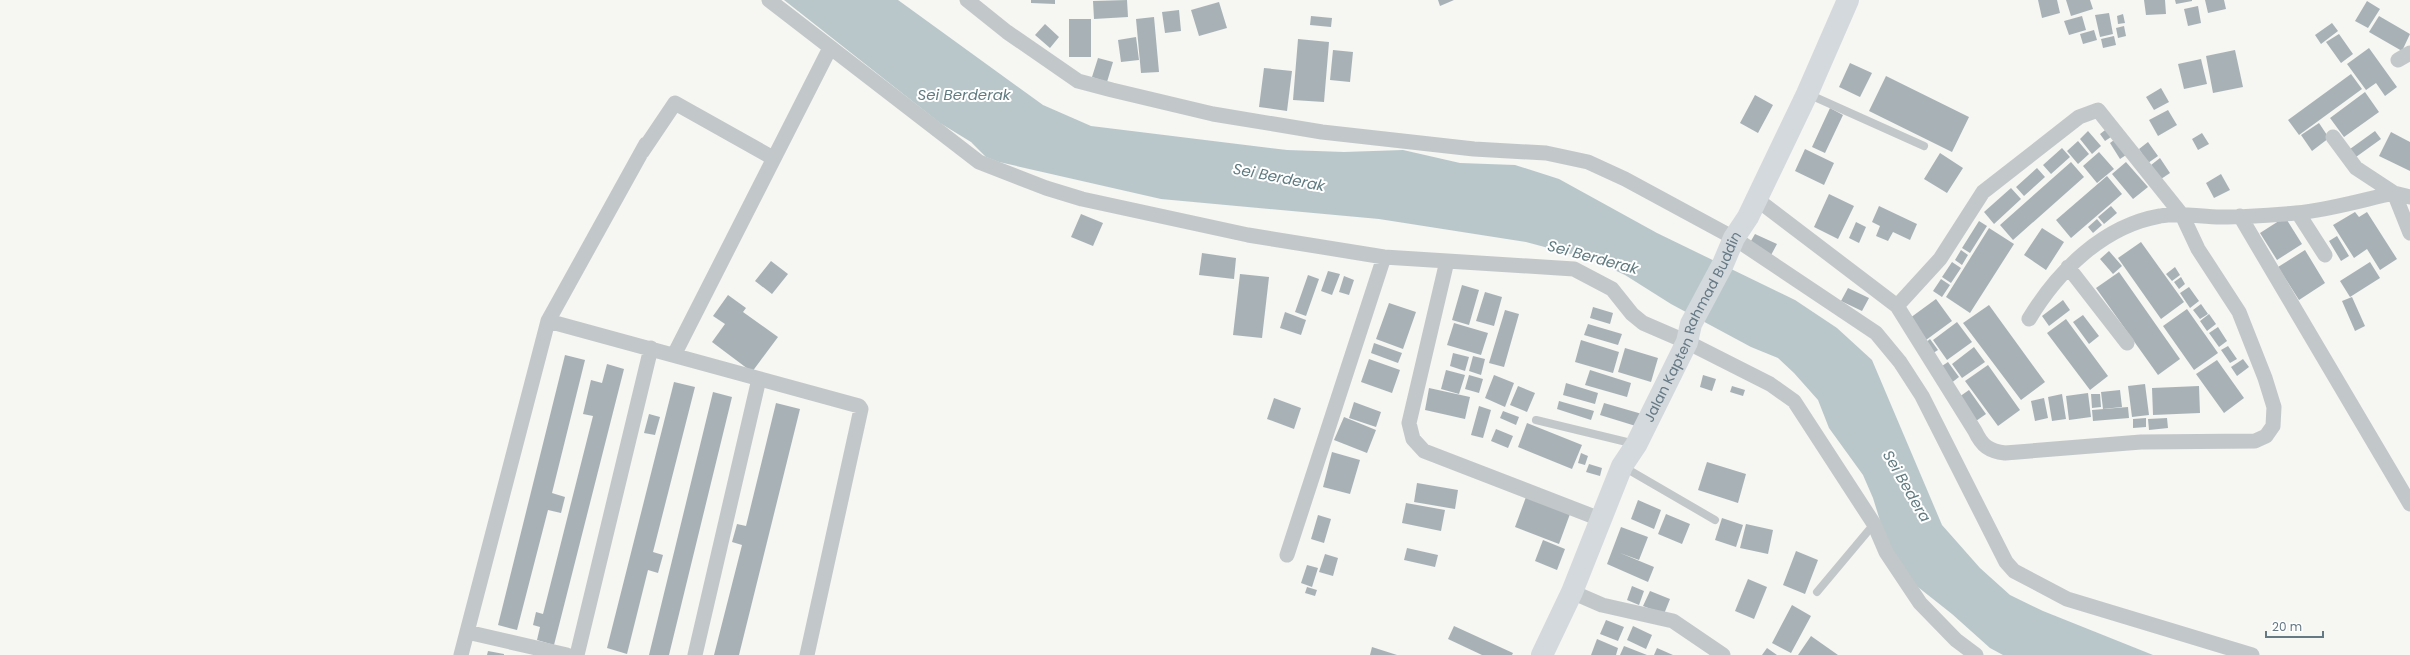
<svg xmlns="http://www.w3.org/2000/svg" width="2410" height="655" font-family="Poppins,sans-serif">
<rect width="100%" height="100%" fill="#f6f6f3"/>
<!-- water -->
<path fill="#b9c7ca" d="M784 0H898L1043 105 1091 126 1287 150 1344 152 1403 150 1460 163 1515 165 1559 179 1657 233 1795 300 1837 328 1872 360 1942 525 1980 568 2010 595 2043 611 2153 655H2003L1990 648 1952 614 1904 576 1891 556 1873 498 1863 475 1829 428 1818 400 1794 373 1778 358 1751 347 1671 304 1625 275 1593 260 1526 242 1379 219 1161 199 999 162 986 157 971 142 940 123Z"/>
<!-- building -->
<path fill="#a8b2b6" d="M1031 0H1055V4L1031 3Z
M1127 0 1128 17 1094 19 1093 1Z
M1438 0H1454L1440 6Z
M2038 0H2057L2060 13 2042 18Z
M2066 0H2090L2093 9 2071 16Z
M2144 0H2165L2166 14 2146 15Z
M2175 0H2192V1L2176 4Z
M2205 0H2224L2226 9 2208 13Z
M2367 1 2380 9 2368 28 2355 21Z
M1219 2 1227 28 1199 36 1191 10Z
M2198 6 2201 23 2188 26 2184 9Z
M1179 10 1181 31 1165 33 1162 12Z
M2109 13 2113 34 2100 37 2095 15Z
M2123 14 2125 23 2118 24 2117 16Z
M1311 16 1332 18 1331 27 1310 25Z
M2082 16 2086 30 2069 35 2064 21Z
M2379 16 2410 34 2402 51 2369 32Z
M1154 17 1159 72 1141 73 1136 19Z
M1069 19H1091V57H1069Z
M2332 23 2338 31 2321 44 2315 35Z
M1045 24 1059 37 1050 48 1035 35Z
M2124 26 2126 36 2118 38 2116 28Z
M2094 30 2097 40 2083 44 2080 34Z
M2339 34 2353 54 2341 63 2326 42Z
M2114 36 2116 45 2103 48 2101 39Z
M1136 37 1139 60 1121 62 1118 40Z
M1298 39 1329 42 1324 102 1293 100Z
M2369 48 2397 87 2385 96 2376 83 2366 90 2347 64Z
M1333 50 1353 52 1350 82 1330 80Z
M2235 50 2243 87 2213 93 2206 56Z
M1098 58 1113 62 1107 82 1092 77Z
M2201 59 2207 84 2184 89 2178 64Z
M1850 63 1872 73 1860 97 1839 87Z
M1264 68 1292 71 1287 111 1259 107Z
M2351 74 2362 89 2299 135 2288 120Z
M1886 76 1969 117 1952 152 1869 111Z
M2161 88 2169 102 2154 110 2146 97Z
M2365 92 2379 112 2344 137 2330 118Z
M1755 95 1773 105 1758 133 1740 123Z
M1830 108 1843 115 1825 153 1812 147Z
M2168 110 2177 125 2158 136 2149 120Z
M2319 123 2329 138 2312 151 2301 135Z
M2109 127 2114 135 2105 141 2100 134Z
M2088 131 2101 146 2092 154 2080 139Z
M2375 131 2381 139 2356 157 2350 149Z
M2391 132 2410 142V171L2379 156Z
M2202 133 2209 144 2198 150 2192 139Z
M2118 137 2129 153 2120 159 2110 143Z
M2078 141 2089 154 2078 164 2067 151Z
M2148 142 2158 156 2148 163 2139 149Z
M2062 148 2070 157 2051 174 2043 165Z
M1805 149 1834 163 1824 185 1795 171Z
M2099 152 2114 169 2097 183 2083 166Z
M1940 153 1963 168 1947 193 1924 179Z
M2160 158 2170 173 2161 179 2151 165Z
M2071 162 2084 177 2013 240 2000 225Z
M2126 162 2148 187 2133 199 2112 174Z
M2037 168 2045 177 2024 196 2016 187Z
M2221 174 2230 190 2214 198 2206 183Z
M2107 176 2122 194 2071 238 2056 220Z
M2011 188 2021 199 1994 224 1984 212Z
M1829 194 1854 206 1838 239 1814 227Z
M1879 206 1917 224 1910 240 1893 232 1888 241 1876 236 1880 226 1872 222Z
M2111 206 2117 213 2104 224 2098 217Z
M2355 212 2359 217 2367 212 2397 259 2380 270 2367 249 2354 258 2333 225Z
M1081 214 1103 223 1093 246 1071 237Z
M2285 217 2302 244 2277 260 2260 233Z
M2097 219 2102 225 2093 233 2088 227Z
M1979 221 1987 226 1970 253 1962 248Z
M1856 222 1866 227 1859 243 1849 238Z
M1989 228 2014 244 1970 313 1946 297Z
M2042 228 2064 242 2046 270 2024 255Z
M1755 234 1777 244 1770 257 1748 246Z
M2337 236 2349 256 2341 261 2329 241Z
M2141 242 2184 302 2161 319 2118 258Z
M1961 250 1968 255 1962 265 1955 260Z
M2305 250 2325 283 2299 300 2278 267Z
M2109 251 2122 266 2113 274 2100 259Z
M1202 253 1236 258 1234 279 1199 275Z
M771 261 788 274 772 294 755 281Z
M1952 262 1961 268 1951 283 1942 277Z
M2370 262 2380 278 2350 297 2340 281Z
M2175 267 2180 275 2172 281 2166 274Z
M1328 271 1340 274 1332 295 1321 291Z
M2119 272 2180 359 2158 375 2096 288Z
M1240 274 1269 277 1262 338 1233 335Z
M1308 275 1319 279 1306 316 1295 312Z
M1344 276 1354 280 1349 295 1339 292Z
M2181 277 2185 284 2179 289 2174 282Z
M1941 279 1950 285 1942 297 1933 291Z
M1462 285 1479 290 1469 325 1452 320Z
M2189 287 2199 301 2190 308 2180 293Z
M1848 288 1869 298 1862 311 1841 301Z
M1485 292 1502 297 1494 326 1476 321Z
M728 295 746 308 743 312 778 337 752 372 712 342 725 324 713 316Z
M2352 297 2365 326 2355 331 2342 301Z
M1936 299 1952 321 1926 340 1910 318Z
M2063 300 2070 310 2049 326 2042 316Z
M1389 303 1416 312 1403 349 1376 339Z
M2201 304 2208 314 2200 319 2193 310Z
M1989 305 2045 382 2021 400 1963 323Z
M1593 307 1613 313 1610 324 1590 318Z
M2187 309 2218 353 2194 370 2163 326Z
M1505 310 1519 314 1504 367 1489 363Z
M1285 312 1306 320 1301 335 1280 328Z
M2209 314 2216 324 2207 331 2200 321Z
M2083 315 2099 336 2089 344 2073 322Z
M2066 319 2108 376 2090 390 2047 333Z
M1957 322 1972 342 1947 360 1933 340Z
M1454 323 1488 333 1481 355 1447 345Z
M1588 324 1622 334 1618 345 1584 335Z
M2218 327 2227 341 2219 347 2209 333Z
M1930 339 1938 350 1930 355 1923 345Z
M1581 340 1619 352 1613 373 1575 362Z
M1374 343 1402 353 1398 363 1371 353Z
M2228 346 2237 359 2230 363 2221 350Z
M1974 347 1985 362 1962 378 1952 364Z
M1625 348 1658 358 1651 382 1618 372Z
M1453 353 1469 357 1465 371 1450 366Z
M565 355 585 360 552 493 565 497 561 513 548 510 517 630 498 625Z
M1473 356 1485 359 1481 375 1469 371Z
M1369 359 1400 370 1392 393 1361 382Z
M2243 359 2249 367 2237 376 2231 367Z
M2217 360 2244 398 2224 413 2196 374Z
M1948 362 1959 377 1950 384 1939 368Z
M607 364 624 369 554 645 537 640 540 627 533 625 536 612 543 614 593 416 583 414 591 380 602 383Z
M1988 365 2020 410 1998 426 1965 381Z
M1446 370 1465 375 1459 394 1441 389Z
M1590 370 1631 383 1627 397 1585 385Z
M1469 375 1483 379 1479 393 1465 389Z
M1494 375 1514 383 1505 407 1485 398Z
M1703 375 1716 379 1712 391 1700 387Z
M674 382 695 387 653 552 663 555 658 573 648 570 627 654 607 648Z
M1566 383 1598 393 1595 404 1563 395Z
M2145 384 2149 415 2132 417 2128 386Z
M1518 386 1535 393 1527 412 1510 405Z
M1732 386 1745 390 1743 396 1730 392Z
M2199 386 2200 413 2153 415 2152 388Z
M1429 388 1470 397 1465 419 1425 410Z
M1969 390 1986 414 1976 421 1959 397Z
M2120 390 2122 407 2103 409 2101 392Z
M713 392 732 397 669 655H649Z
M2088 393 2091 417 2069 420 2066 396Z
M2062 394 2066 419 2052 421 2048 397Z
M2091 394H2100L2101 407 2092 408Z
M1274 398 1301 408 1294 429 1267 419Z
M2044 398 2048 418 2035 421 2031 401Z
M1559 401 1594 411 1591 420 1557 409Z
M1354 402 1381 412 1376 427 1349 418Z
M776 403 800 409 739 655H714L742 545 732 542 737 524 746 526Z
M1604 403 1642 414 1639 427 1600 415Z
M1479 406 1491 410 1483 438 1471 435Z
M2128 407 2129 418 2093 421 2092 410Z
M1503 411 1519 417 1516 425 1500 418Z
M649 414 660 417 655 435 644 433Z
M1344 417 1376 430 1367 453 1334 440Z
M2146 418V427L2133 428V419Z
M2167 418 2168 428 2149 430 2148 419Z
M1527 423 1582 445 1572 469 1518 447Z
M1496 429 1513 436 1508 448 1491 441Z
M1332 452 1360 460 1350 494 1323 487Z
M1581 453 1588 456 1585 465 1578 463Z
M1707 462 1746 474 1738 503 1698 490Z
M1589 464 1602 468 1600 476 1586 472Z
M1417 483 1458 490 1455 509 1414 502Z
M1526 497 1570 514 1559 544 1515 527Z
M1638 500 1661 510 1654 529 1631 519Z
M1406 503 1445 510 1441 531 1402 523Z
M1666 514 1690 524 1682 544 1658 534Z
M1318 515 1331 519 1324 543 1311 539Z
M1722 518 1743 525 1736 547 1715 540Z
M1746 524 1773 530 1768 554 1740 548Z
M1621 527 1648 537 1639 560 1620 553 1654 567 1648 582 1607 564Z
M1543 540 1565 549 1557 570 1535 561Z
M1407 548 1438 555 1435 567 1404 560Z
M1796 551 1818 560 1805 594 1783 585Z
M1325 554 1338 558 1333 576 1319 572Z
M1307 565 1318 568 1312 587 1301 583Z
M1748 579 1767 587 1754 619 1735 611Z
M1632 586 1644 591 1639 605 1627 600Z
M1307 587 1317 590 1315 596 1305 593Z
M1650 591 1670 599 1664 614 1643 606Z
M1792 605 1811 616 1791 653 1772 643Z
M1606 620 1624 627 1618 641 1600 634Z
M1454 626 1513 653 1512 655H1482L1448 639Z
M1633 626 1652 635 1646 649 1627 640Z
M1811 636 1838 655H1798Z
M1597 639 1618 648 1616 655H1591Z
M1624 646 1647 655H1620Z
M1372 647 1397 655H1370Z
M1657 648 1673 655H1654Z
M1767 648 1777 655H1762Z
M488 651 504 654V655H487Z"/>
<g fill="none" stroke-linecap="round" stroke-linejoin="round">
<!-- lane -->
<path stroke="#c2c7c9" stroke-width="8" d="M1808 94 1924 146
M1536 420 1635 444
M1622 466 1715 520
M1817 592 1874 524"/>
<!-- street -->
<path stroke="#c2c7c9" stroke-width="15" d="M769 0 979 162 1046 188 1082 199 1248 235 1384 257 1574 269 1612 289 1632 314 1643 323 1687 342 1770 384 1794 401 1874 524 1886 552 1920 603 1956 640 1976 655
M967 0 1007 32 1078 81 1112 90 1213 114 1322 132 1474 149 1546 153 1588 162 1625 179 1734 238 1876 333 1900 362 1922 396 2006 562 2014 571 2067 599 2252 655
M2398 60 2410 53
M2333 137 2356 168 2394 193 2410 197
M642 152 675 103 773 158
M2394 193 2410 233
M1755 198 1897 306 1975 431C1982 446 1989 451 2005 453L2141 442 2255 441 2266 436 2273 426 2274 407 2265 378 2239 312 2198 249 2182 215 2098 110 2079 117 1983 192 1940 259 1897 306
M2298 213 2325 255
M2240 216 2410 504
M1447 261 1409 423 1413 439 1424 451 1600 519
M2068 267 2127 343
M2029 319C2058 271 2103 226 2160 216 2180 212 2201 217 2221 217 2246 217 2272 215 2296 213 2329 210 2362 200 2394 193
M548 321 859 406 861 409 807 655
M674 355 830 48
M1287 555 1384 257
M1572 592 1602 605 1673 621 1723 655
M467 632 567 655
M461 655 548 321 646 144
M577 655 651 348
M695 655 759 379"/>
<!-- primary -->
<path stroke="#d4d9dd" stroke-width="22" id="s1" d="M1542 655 1572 592 1622 466 1636 445 1687 342 1691 324 1723 264 1734 238 1748 217 1807 94 1848 0"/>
</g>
<g text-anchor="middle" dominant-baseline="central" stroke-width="4" stroke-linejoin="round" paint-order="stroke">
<!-- street labels -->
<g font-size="14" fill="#657985" stroke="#fff">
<text stroke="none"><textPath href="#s1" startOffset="362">Jalan Kapten Rahmad Buddin</textPath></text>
</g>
<!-- water labels -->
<g font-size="15" font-style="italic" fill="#607b81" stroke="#fff">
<text x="964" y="94">Sei Berderak</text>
<text transform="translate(1279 177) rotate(11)">Sei Berderak</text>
<text transform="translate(1593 257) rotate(15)">Sei Berderak</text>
<text transform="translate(1907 486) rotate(60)">Sei Bedera</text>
</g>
</g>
<!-- scale -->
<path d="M2266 631v6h57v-6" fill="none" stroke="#657985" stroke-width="2"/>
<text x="2272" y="631" font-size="12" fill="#657985" stroke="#ffffff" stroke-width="3" paint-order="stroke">20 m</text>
</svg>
